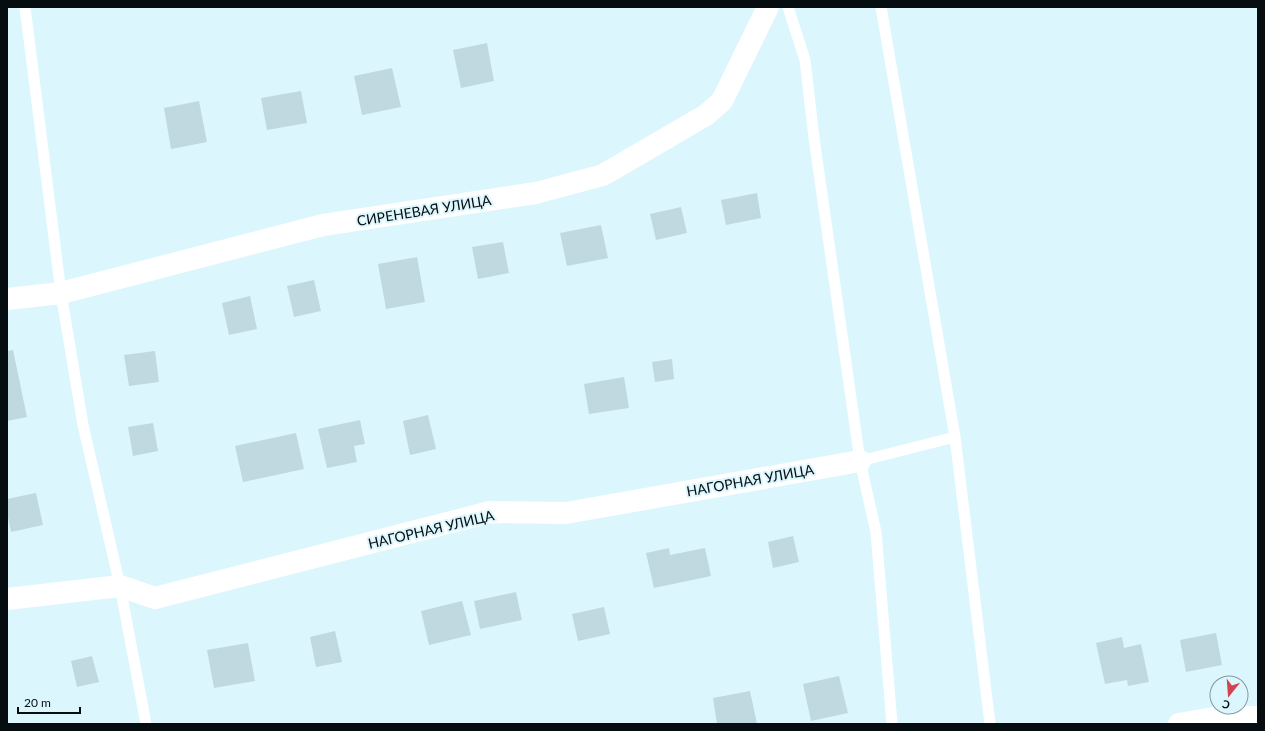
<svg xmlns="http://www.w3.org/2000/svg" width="1265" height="731" font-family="Lato,sans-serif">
<rect width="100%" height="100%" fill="#dcf6fd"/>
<!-- building -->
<path fill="#c0d9e0" d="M487 43 494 81 461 88 453 50Z
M392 68 401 107 362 115 354 76Z
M301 91 307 123 267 130 261 98Z
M199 101 207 142 171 149 164 108Z
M757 193 761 218 726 225 721 200Z
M681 207 687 233 656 240 650 214Z
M601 225 608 258 567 266 560 233Z
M503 242 509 273 478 279 472 247Z
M417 257 425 302 386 309 378 264Z
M314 280 321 311 294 317 287 286Z
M250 296 257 329 229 335 222 303Z
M13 350 27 417 7 421V351Z
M155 351 159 382 129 386 124 355Z
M672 359 674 379 655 382 652 362Z
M624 377 629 408 589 414 584 384Z
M428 415 436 449 410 455 403 421Z
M360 420 365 444 354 446 357 462 327 468 318 429Z
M153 423 158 451 133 456 128 427Z
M296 433 304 469 243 482 235 446Z
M36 493 43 525 11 532 7 513V499Z
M793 536 799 562 773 568 768 542Z
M669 548 670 555 705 548 711 576 654 588 646 553Z
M516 592 522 620 480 629 474 601Z
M462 601 471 635 429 645 421 611Z
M604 607 610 634 578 641 572 614Z
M335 631 342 662 316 667 310 637Z
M1216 633 1222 665 1186 672 1180 640Z
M1122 637 1124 648 1141 644 1149 682 1128 686 1127 680 1105 684 1096 643Z
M248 643 255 681 214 688 207 650Z
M92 656 99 682 77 687 71 661Z
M839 676 848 713 811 721 803 684Z
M750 691 757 724H717L713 698Z"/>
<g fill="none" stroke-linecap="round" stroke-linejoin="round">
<!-- service -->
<path stroke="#fff" stroke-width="11" d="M25 7 61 293 83 425 120 586 146 724
M788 7 805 60 814 138 860 461 876 532 892 724
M881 7 955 437 990 724
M860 461 955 437"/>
<!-- minor -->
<path stroke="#fff" stroke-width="22" d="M7 299 61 293 323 225 536 193 603 175 706 115 722 101 768 7
M7 599 120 586 155 598 490 512 566 513 860 461
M1179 724 1219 717H1258"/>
</g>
<g text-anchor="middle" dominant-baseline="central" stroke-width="4" stroke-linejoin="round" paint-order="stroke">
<!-- street labels -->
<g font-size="14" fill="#050d10" stroke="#dcf6fd">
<text transform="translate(424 210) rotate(-9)">СИРЕНЕВАЯ УЛИЦА</text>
<text transform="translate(750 480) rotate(-10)">НАГОРНАЯ УЛИЦА</text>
<text transform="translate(431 529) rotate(-13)">НАГОРНАЯ УЛИЦА</text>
</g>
</g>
<!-- border -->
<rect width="1265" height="731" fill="none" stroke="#050d10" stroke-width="16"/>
<!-- north arrow -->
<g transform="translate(1229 695) rotate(197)"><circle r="19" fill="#dcf6fd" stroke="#86999e"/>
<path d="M0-3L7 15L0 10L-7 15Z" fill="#d2424f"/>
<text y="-6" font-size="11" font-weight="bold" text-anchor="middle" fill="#050d10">С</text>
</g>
<!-- scale -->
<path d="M18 707v6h62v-6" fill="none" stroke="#050d10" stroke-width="2"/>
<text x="24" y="707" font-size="12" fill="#050d10" stroke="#dcf6fd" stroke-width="3" paint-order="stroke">20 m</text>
</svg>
